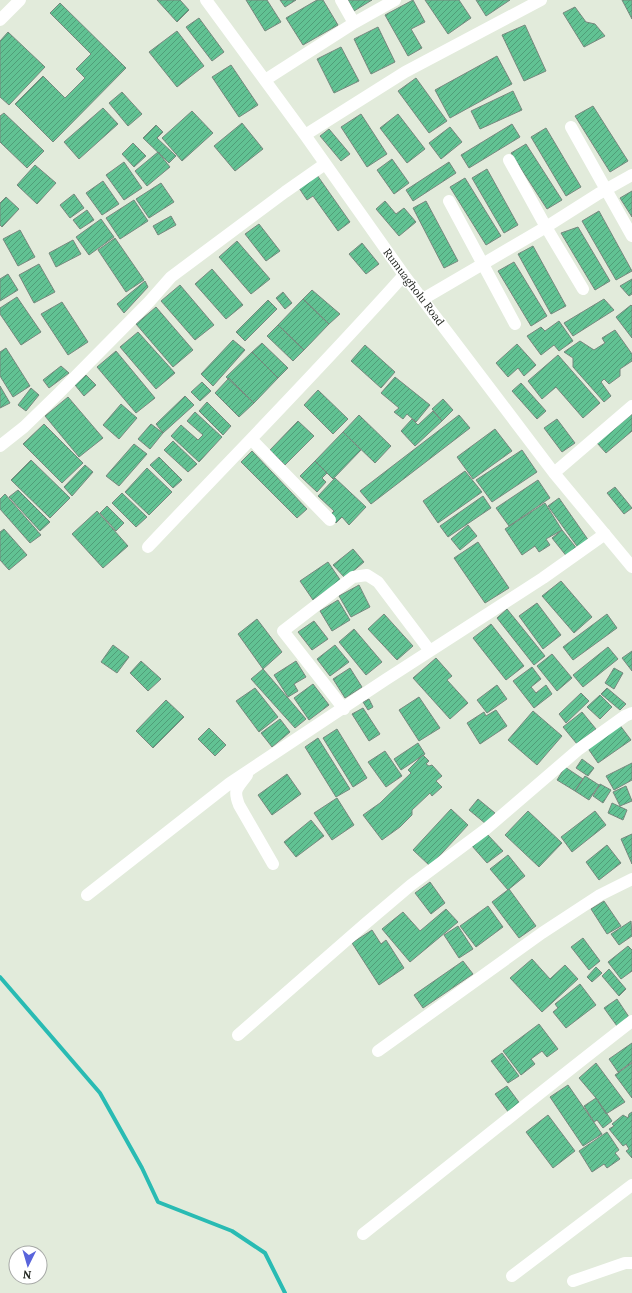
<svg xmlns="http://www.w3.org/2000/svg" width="632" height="1293" font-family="Lora,serif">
<defs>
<pattern id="building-hatch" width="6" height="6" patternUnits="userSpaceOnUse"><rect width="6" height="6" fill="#61c293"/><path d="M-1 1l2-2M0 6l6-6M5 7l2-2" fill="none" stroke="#509e78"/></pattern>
</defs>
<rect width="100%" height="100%" fill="#e2ebdb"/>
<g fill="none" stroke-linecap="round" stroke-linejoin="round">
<!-- stream -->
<path stroke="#29bbb3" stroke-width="4" d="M0 977 100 1093 142 1168 158 1202 232 1231 265 1253 285 1293"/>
</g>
<!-- building -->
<path fill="url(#building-hatch)" stroke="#77887e" d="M157 0H180L189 10 177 22Z
M246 0H267L281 22 265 31Z
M280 0H296L285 7Z
M317 0H323L338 25 303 45 286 18Z
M348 0H372L354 11Z
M413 0 425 22 411 29 422 48 408 56 385 15Z
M425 0H459L471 18 448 34Z
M476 0H510L486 16Z
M622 0H632V19Z
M60 3 126 68 53 142 15 104 43 76 65 98 85 78 76 69 91 54 50 13Z
M575 7 586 22 595 24 605 36 584 47 563 13Z
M199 18 224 52 212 61 186 27Z
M525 25 546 71 524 81 502 35Z
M378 27 395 62 371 74 354 39Z
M177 31 204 66 177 87 149 52Z
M8 32 45 67 9 105 0 97V41Z
M341 47 359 81 334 93 317 59Z
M497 56 512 84 450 118 435 90Z
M231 65 258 105 239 117 212 77Z
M416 78 447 121 429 133 398 91Z
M513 91 522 110 480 129 471 111Z
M122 92 142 114 128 126 109 103Z
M593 106 628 161 610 172 575 116Z
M103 108 118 124 79 159 64 142Z
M192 111 213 133 182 161 162 138Z
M4 113 44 151 27 168 0 142V116Z
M361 114 387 154 367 167 341 127Z
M398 114 425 149 407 163 380 128Z
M242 123 263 149 235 171 214 146Z
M512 124 520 137 469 168 461 155Z
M156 125 163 132 157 138 176 156 169 163 143 138Z
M450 127 462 142 441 159 429 143Z
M546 128 581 187 566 196 531 137Z
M329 129 350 154 341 161 320 136Z
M133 143 146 156 134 167 122 154Z
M526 144 562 200 547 209 511 153Z
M158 152 170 167 147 186 135 171Z
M392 159 409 183 394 194 377 170Z
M124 162 142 188 124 200 106 175Z
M449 162 456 173 413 201 406 190Z
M35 165 56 183 37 204 17 185Z
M487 169 518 225 504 233 472 178Z
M317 175 350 222 338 231 313 196 307 200 299 188Z
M465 178 501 236 486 245 450 187Z
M103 181 119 204 102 215 86 193Z
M161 183 174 202 149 218 136 199Z
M632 191V217L620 198Z
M74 194 84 208 70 218 60 205Z
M6 197 19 209 2 227 0 225V203Z
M134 200 148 221 120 239 106 218Z
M385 201 396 214 404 208 416 222 399 236 376 209Z
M426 201 458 261 444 268 413 208Z
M87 210 94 220 80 229 73 220Z
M599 211 632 271 616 280 582 221Z
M171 216 176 225 158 235 153 226Z
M101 219 114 237 89 255 76 237Z
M259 224 280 251 266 261 245 234Z
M578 227 610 281 595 290 561 233Z
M20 230 35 257 18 266 3 239Z
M115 238 144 280 126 292 98 250Z
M73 240 81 254 56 267 49 253Z
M237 241 270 279 251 294 219 257Z
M362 243 379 264 366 274 349 254Z
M533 246 566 306 551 314 518 254Z
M514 262 547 316 531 326 498 271Z
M39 264 55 292 34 303 19 275Z
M212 269 243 305 226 319 195 284Z
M8 274 18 290 0 301V279Z
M632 279V294L629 296 620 286Z
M145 281 148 287 124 313 117 304Z
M180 285 214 325 195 340 161 301Z
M312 290 340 314 329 324 303 299Z
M283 292 292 303 285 309 276 298Z
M17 297 41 332 21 345 0 314V308Z
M303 299 329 324 304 350 278 325Z
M604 299 614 310 573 336 564 323Z
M268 300 277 309 245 341 236 332Z
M62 302 88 342 68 355 41 314Z
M631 305 632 306V338L616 317Z
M156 307 193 350 173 367 136 324Z
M559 321 573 341 559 351 554 345 541 355 527 336 541 327 545 331Z
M278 325 304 350 293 361 267 336Z
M615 330 632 354V361L620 369V376L609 384 604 379 601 382 611 396 604 402 573 367V358L564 352 580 341 594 350 605 343 602 338Z
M138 332 175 373 156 389 120 347Z
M233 340 245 350 213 386 201 374Z
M262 343 288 368 278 378 252 352Z
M517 344 536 365 524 376 518 368 508 377 496 363Z
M365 345 395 372 381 388 351 361Z
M6 348 30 386 13 397 0 376V352Z
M116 351 155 398 136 413 97 367Z
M252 352 278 378 254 403 226 377Z
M558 355 600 403 583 418 556 387 542 399 528 381Z
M61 366 69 373 49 388 43 380Z
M86 375 96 385 84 396 75 385Z
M395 377 430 405 416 422 407 414 403 419 394 412 399 408 381 393Z
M229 378 254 403 239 417 215 393Z
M202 382 211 391 200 401 191 392Z
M521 383 546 411 537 419 512 391Z
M0 386 10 403 0 408Z
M31 388 39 395 26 411 18 405Z
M318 390 348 419 333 434 304 405Z
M185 396 194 405 163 433 156 424Z
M68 397 103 438 79 457 45 416Z
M443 399 453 410 442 421 432 409Z
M207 402 231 426 223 435 199 411Z
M121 404 137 418 119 439 103 425Z
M433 411 442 421 415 446 401 431 412 419 418 425Z
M195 412 222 437 199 462 171 436 181 425 198 440 203 435 187 421Z
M632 414V431L606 453 597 443Z
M359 415 391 446 375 463 343 432Z
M459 415 470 428 371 504 360 491Z
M557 419 575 443 562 452 544 428Z
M298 421 314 436 285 465 270 450Z
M44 424 83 463 62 483 23 444Z
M151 424 163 433 150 449 138 439Z
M495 429 512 451 473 479 457 457Z
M343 432 361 450 333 479 315 461Z
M173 441 197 464 188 472 164 450Z
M134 444 147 454 119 486 106 476Z
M522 450 537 472 492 502 476 480Z
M252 451 307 509 297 518 241 462Z
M159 457 182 480 173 488 150 465Z
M31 460 70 498 50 518 11 480Z
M315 461 327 473 322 478 326 482 317 492 300 476Z
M85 465 93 472 72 496 64 487Z
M147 468 172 492 149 515 125 492Z
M465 471 482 492 438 523 423 501Z
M335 478 366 507 349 525 342 517 336 523 329 516 334 511 318 496Z
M538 480 550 498 509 526 496 508Z
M615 487 632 508 624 514 607 493Z
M18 490 50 522 40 531 9 497Z
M122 493 147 517 136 527 112 503Z
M5 494 41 535 30 543 0 509V499Z
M483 496 491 508 448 537 440 526Z
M559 498 589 541 579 549 548 506Z
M545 503 562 530 546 539 550 545 539 552 535 546 522 555 505 529Z
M107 506 124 523 116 531 100 513Z
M97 511 128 546 103 568 72 534Z
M468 525 477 536 460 550 451 539Z
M4 529 27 555 9 570 0 560V532Z
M562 530 578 550 568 558 552 538Z
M478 542 509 588 485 603 454 558Z
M353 549 364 562 345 578 333 565Z
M328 562 341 581 313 600 300 581Z
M561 581 592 617 574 633 542 596Z
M359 585 370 607 351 617 339 596Z
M338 600 350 620 332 631 320 611Z
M537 603 561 635 543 649 519 616Z
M507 609 545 656 534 665 497 618Z
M384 614 413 646 397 660 368 629Z
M607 614 617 628 573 660 563 647Z
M257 619 282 652 263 669 238 634Z
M314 621 328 639 312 650 298 632Z
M491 624 524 666 506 680 473 638Z
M354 629 382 662 366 675 339 642Z
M113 645 129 657 117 673 101 662Z
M335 645 349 662 330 676 317 659Z
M608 647 618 659 583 687 573 675Z
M632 651V671L622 658Z
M552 654 572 678 557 691 537 666Z
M436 658 452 676 447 680 468 703 450 719 413 678Z
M141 661 161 679 148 691 130 673Z
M296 661 306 677 294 684 298 691 288 697 274 675Z
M532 667 541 679 531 687 536 693 546 685 552 694 534 708 513 681Z
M350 668 362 687 345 698 333 679Z
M614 668 623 673 614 689 605 683Z
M263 669 306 719 295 728 251 679Z
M313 684 329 705 309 720 294 698Z
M497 685 507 699 487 713 477 700Z
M255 688 278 717 259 732 236 701Z
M607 688 626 704 620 710 601 694Z
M581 693 589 701 566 723 559 714Z
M600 695 612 707 600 719 587 707Z
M419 697 440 728 419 741 399 710Z
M369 699 373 707 368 710 363 702Z
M166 700 184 717 153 748 136 731Z
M363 708 380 734 369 741 352 714Z
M496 710 507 726 480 744 467 723 484 712 486 716Z
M533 711 562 736 537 765 508 740Z
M582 712 596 729 577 744 563 727Z
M280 719 290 732 272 747 261 733Z
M619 724 631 740 598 763 587 747Z
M209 728 226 745 215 756 198 739Z
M337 729 367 778 353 787 323 738Z
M318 738 350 789 336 797 305 747Z
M418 743 425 754 401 770 394 759Z
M385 751 402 776 386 787 368 762Z
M423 755 429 761 426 764 429 766 432 765 442 776 436 781 442 787 432 796 430 793 412 810V815L400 827 382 840 363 815 380 803 411 773 408 770Z
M582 759 594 768 588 776 576 768Z
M632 763V780L614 790 606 776Z
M565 767 583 779 575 791 557 780Z
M287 774 301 794 272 815 258 795Z
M585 776 599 785 589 800 575 791Z
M600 784 611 790 603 803 593 796Z
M626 786 632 801 620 806 613 792Z
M337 798 354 825 332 840 314 813Z
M478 799 495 813 486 824 469 810Z
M612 803 627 810 623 820 608 813Z
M451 809 468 825 430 866 413 850Z
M528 811 562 843 539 867 505 835Z
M595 811 606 825 572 852 561 837Z
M311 820 324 836 296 857 284 842Z
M486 833 503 851 487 863 472 846Z
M632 834V864L621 839Z
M607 845 621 863 599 880 586 862Z
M508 855 525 876 508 890 490 869Z
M430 882 445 903 431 914 415 893Z
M509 889 536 926 519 938 492 902Z
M604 901 621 926 607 934 591 909Z
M488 906 503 927 476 947 460 926Z
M446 909 458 922 410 962 382 929 403 912 420 931Z
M631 921 632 936 619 945 611 934Z
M458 926 473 949 459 958 444 935Z
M372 930 381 944 386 940 404 968 379 985 352 943Z
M583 938 600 961 589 970 571 947Z
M628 946 632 950V971L621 979 608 962Z
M532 959 550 979 565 965 578 979 542 1012 510 978Z
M463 961 473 974 423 1008 414 995Z
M596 967 602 973 592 982 587 977Z
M609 969 626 989 619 996 602 976Z
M580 984 596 1005 566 1028 553 1012 558 1008 555 1004Z
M617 999 629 1017 617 1026 604 1008Z
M539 1024 558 1049 547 1057 542 1051 531 1059 535 1064 521 1075 503 1051Z
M632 1043V1062L618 1072 609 1059Z
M502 1053 519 1076 508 1083 491 1061Z
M596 1063 625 1102 606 1114 596 1098 579 1078Z
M632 1063V1098L615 1075Z
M568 1085 602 1134 583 1146 550 1097Z
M507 1086 521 1105 509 1113 495 1094Z
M596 1098 612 1121 603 1128 597 1120 594 1122 584 1106Z
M632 1112V1158L626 1151 629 1149 626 1144 623 1146 609 1129 614 1126 612 1124 623 1115 628 1118 629 1114Z
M548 1115 575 1151 553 1168 526 1132Z
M607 1132 619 1150 615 1153 620 1159 607 1168 604 1164 592 1172 579 1151Z"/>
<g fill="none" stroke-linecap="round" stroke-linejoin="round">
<!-- minor -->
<path stroke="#fff" stroke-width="12" d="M206 0 305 135 404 275 554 473 632 567
M341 0 354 23
M0 20 20 0
M265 80 354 23 395 0
M571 127 632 236
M305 135 405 72 541 0
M509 160 546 227 583 289
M449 201 515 324
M423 299 546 227 598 194 632 175
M251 439 330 520
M0 446 24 427 58 394 149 302 171 277 285 192 325 164
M554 473 632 406
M148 547C234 456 321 368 404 275
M344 709 283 631 353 577 367 575 378 582 430 651
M247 775C237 789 233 789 239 805L273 864
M87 895 230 783 385 680 543 578 605 534
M238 1035 365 924 411 885 486 829 579 749 625 716 632 713
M378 1051 542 933 600 895 632 879
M363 1234C453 1163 542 1091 632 1021
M512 1276 632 1185
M573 1281 625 1263H632"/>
</g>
<g text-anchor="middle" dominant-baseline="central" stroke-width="3" stroke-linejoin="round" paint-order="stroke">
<!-- street labels -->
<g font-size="11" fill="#242822" stroke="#fff">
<text transform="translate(414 287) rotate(53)">Rumuagholu Road</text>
</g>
</g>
<!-- north arrow -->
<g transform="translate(28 1265) rotate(185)"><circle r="19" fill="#ffffff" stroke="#a7a9a7"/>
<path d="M0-3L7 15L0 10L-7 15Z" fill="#5964db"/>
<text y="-6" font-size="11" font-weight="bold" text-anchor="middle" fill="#242822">N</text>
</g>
</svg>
